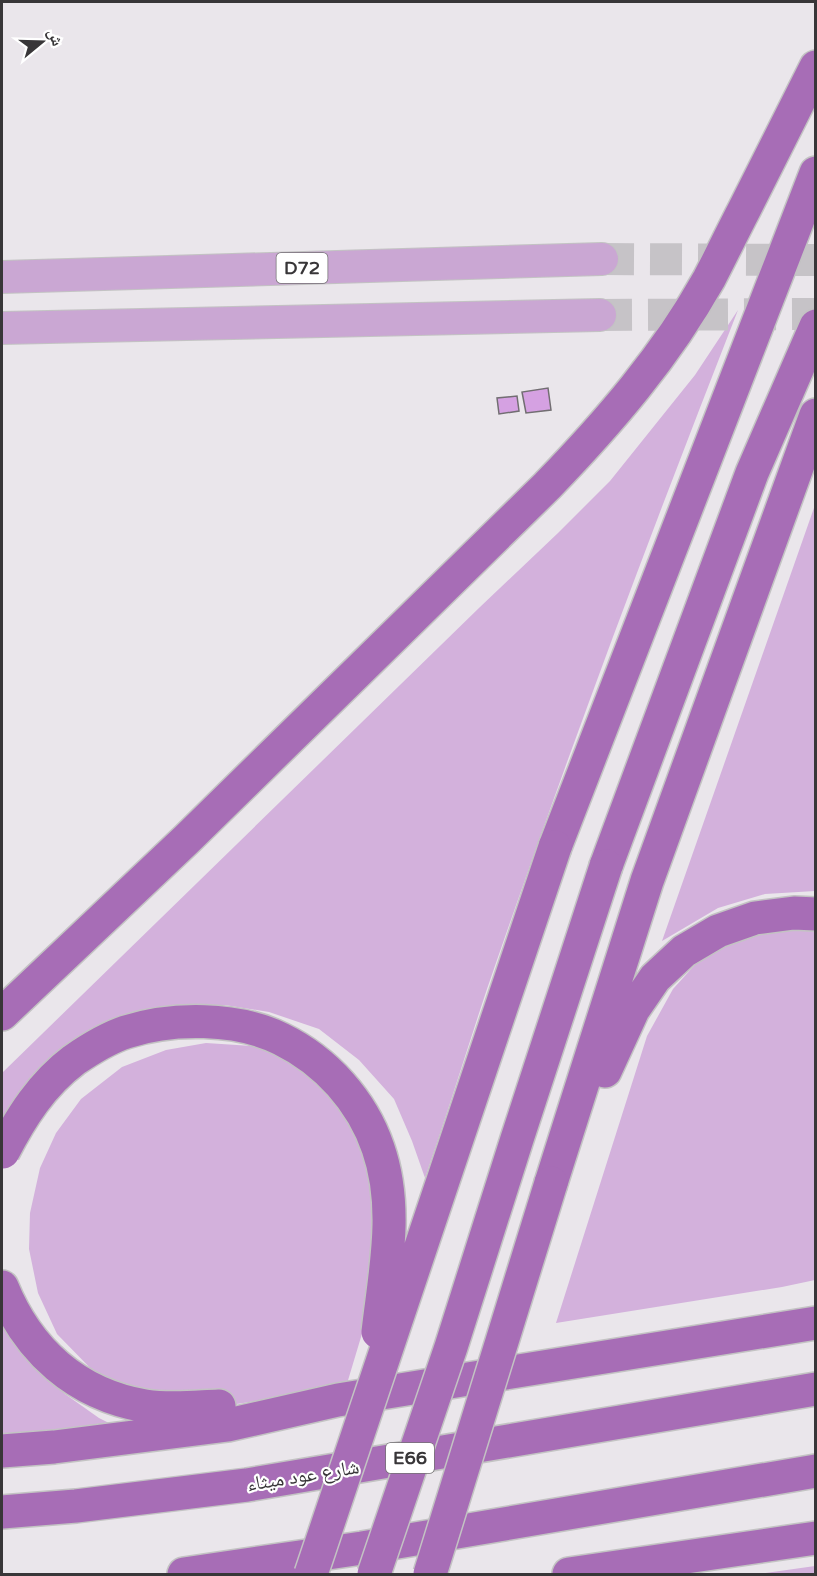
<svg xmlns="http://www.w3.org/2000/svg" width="817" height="1576" font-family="'Varela Round','Noto Naskh Arabic',sans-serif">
<rect width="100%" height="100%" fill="#eae6eb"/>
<!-- green -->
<path fill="#d3b1dc" d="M738 310C650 535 565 761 487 989 466 1052 447 1115 425 1178L412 1141 394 1099 359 1060 319 1029 269 1012 225 1005 178 1009 131 1023 19 1124 2 1168V1073L480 607 558 533 610 481 695 375Z
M815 505V891L765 894 718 908 662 941Z
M815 923V1280L782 1287 556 1323 647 1036 673 989 702 957 750 932Z
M206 1043 252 1046 286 1056 316 1073 371 1134 379 1277 346 1387 204 1409 98 1376 57 1334 38 1293 29 1249 30 1213 40 1168 56 1133 81 1099 122 1067 166 1050Z
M2 1288 37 1361 65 1394 99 1418 129 1433 2 1442Z
M815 1566V1574H759Z"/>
<!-- building -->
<path fill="#d5a1e2" stroke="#726e72" stroke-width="1.5" d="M548 388 551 410 526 413 522 392Z
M517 396 519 411 499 414 497 398Z"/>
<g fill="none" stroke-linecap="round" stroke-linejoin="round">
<!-- major-tunnel -->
<path stroke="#c6c3c7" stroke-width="32" stroke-dasharray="32 16" stroke-linecap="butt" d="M602 259 816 260
M600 315 816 314"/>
<defs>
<path id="major" d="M2 277 602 259
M2 328 600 315"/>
<path id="highway" d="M555 847 816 173
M606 866 752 473 816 326
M2 1014 187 839 547 486C608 423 666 356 709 279 721 256 732 233 744 210 768 162 792 115 816 67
M605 1071 633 1010 655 978 684 951 718 931 755 918 794 913 816 914
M551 1183 647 881 816 415
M2 1287C28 1351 76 1394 145 1406 170 1410 195 1407 219 1406
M2 1451 54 1447 228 1425 338 1400 816 1323
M2 1512 76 1506 247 1485 816 1389
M184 1574 362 1548 816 1471
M569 1574 816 1538"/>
</defs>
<!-- major casing -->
<use href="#major" stroke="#c3c3c3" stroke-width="34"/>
<!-- highway casing -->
<use href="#highway" stroke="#c3c3c3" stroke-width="36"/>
<!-- major -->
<use href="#major" stroke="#caa7d3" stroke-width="32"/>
<!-- highway -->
<use href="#highway" stroke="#a76db6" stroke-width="33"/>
<defs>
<path id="highway-bridge" d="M3 1152C21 1117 42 1084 74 1060 90 1049 108 1038 126 1032 172 1017 237 1017 281 1039 326 1061 362 1101 378 1148 399 1208 385 1271 378 1332
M311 1574 555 847
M374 1574 451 1347 517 1139 606 866
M430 1574 551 1183"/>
</defs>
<!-- highway-bridge casing -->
<use href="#highway-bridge" stroke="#c3c3c3" stroke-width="36" stroke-linecap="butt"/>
<!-- highway-bridge -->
<use href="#highway-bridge" stroke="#a76db6" stroke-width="33"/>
</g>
<g text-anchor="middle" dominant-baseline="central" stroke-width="4.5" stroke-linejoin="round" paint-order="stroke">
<!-- shield labels -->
<g fill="#fff" stroke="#747274" stroke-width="1.5">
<rect x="276.5" y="253" width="51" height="30" rx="4.5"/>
<rect x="386" y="1443" width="48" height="30" rx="4.5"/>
</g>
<g font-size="18" font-weight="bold" fill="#383638">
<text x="302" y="268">D72</text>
<text x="410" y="1458">E66</text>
</g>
<!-- street labels -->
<g font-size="20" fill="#383638" stroke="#fff">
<text transform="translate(303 1476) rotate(-9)">شارع عود ميثاء</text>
</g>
</g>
<!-- border -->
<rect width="817" height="1576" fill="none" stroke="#383638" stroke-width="6"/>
<!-- north arrow -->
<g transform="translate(42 42) rotate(71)" stroke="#ffffff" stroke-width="4.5" paint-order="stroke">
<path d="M0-4.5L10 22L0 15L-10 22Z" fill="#383638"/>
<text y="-9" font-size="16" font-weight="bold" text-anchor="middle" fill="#383638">ش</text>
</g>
</svg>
